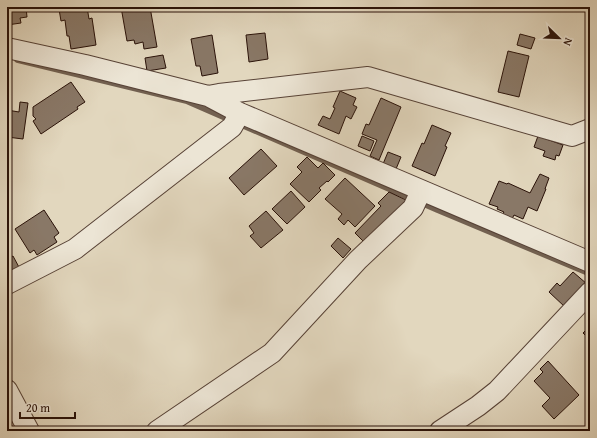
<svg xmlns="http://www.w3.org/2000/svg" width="597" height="438" font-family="'Gentium Book Plus',serif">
<rect width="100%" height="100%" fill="#e2d7be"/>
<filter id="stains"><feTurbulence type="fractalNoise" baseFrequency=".005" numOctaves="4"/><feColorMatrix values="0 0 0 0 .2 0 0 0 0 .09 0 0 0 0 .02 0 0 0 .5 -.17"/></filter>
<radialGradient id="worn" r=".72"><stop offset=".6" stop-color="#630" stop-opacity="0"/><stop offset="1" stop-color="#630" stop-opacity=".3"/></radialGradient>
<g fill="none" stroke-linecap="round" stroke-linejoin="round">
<!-- stream -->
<path stroke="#726050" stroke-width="5.5" d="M17 60 186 101 437 210 590 274"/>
</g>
<!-- building -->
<path fill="#897867" stroke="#291108" d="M7 7H26L27 17 20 18 21 23 7 25Z
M62 7H87L89 19 92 18 96 45 71 49 69 36H67L65 20 61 21 59 9 63 8Z
M121 7H150L157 47 144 49 143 42 135 44 134 40 127 41Z
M265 33 268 59 249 62 246 35Z
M520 34 535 38 531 49 517 45Z
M212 35 218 73 202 76 200 66H196L191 39Z
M508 51 529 56 519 97 498 92Z
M163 55 166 68 147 71 145 58Z
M71 82 85 102 77 107 78 109 41 134 33 121 36 119 33 116V107Z
M340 91 356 98 353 105 357 107 351 119 346 116 339 134 318 125 323 116 330 119 335 108 333 107Z
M381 98 401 107 379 160 370 156 377 140 362 134 366 124 369 125Z
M20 102 28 103 23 139 7 137V110L19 112Z
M432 125 451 133 445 146 447 147 435 176 412 166 422 143 424 144Z
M362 136 374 141 370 151 358 146Z
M538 136 563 145 559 156 556 155 555 160 543 156 545 151 534 147Z
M261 149 277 166 244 195 229 178Z
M388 152 401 157 396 169 383 164Z
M307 157 318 168 323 163 335 175 328 182 327 181 319 188 321 190 309 202 290 184 302 172 297 167Z
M540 174 549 178 545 189H546L537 211 528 207 523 219 514 215 512 219 502 215 504 212 497 209 498 207 489 204 499 181 507 184 508 183 530 193Z
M345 178 375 206 355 227 348 220 344 225 338 219 342 214 325 199Z
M291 191 305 207 287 224 272 209Z
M389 192 406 200 365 243 355 233 381 206 378 203Z
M44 210 59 233 54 237 57 242 37 255 34 250 30 253 15 229Z
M266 211 283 230 261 248 250 236 254 233 249 226Z
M338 238 351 249 343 258 331 246Z
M13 256 20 269 7 275V259Z
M573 272 587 284 565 307 549 292 557 283 560 286Z
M590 326V340L583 333Z
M548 361 579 395 554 419 542 406 550 398 534 381 543 372 540 369Z"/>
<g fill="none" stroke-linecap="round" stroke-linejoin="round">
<defs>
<path id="street" d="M7 48 85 65 208 96 240 113 590 262
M208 96 219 94 368 77 572 136 590 129
M7 284 75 249 232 127 240 113
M7 390 29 431
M157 431 272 353 358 260 413 208 421 191
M440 431 478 406 497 391 590 292"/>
</defs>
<!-- street casing -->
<use href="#street" stroke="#574236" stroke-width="22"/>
<!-- street -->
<use href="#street" stroke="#ece5d5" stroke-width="20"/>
</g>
<!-- margin -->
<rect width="597" height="438" fill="none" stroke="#e2d7be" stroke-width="24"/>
<rect x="8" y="8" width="581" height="422" fill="none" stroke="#291108" stroke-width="2"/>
<rect x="12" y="12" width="573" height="414" fill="none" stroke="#291108"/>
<!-- north arrow -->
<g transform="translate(559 38) rotate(113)" stroke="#ece5d5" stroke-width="3" paint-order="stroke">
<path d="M0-3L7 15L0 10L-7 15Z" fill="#291108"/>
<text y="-6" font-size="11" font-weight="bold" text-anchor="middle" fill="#291108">N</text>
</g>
<!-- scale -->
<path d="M20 412v6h55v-6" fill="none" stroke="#291108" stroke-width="2"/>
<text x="26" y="412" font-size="12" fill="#291108" stroke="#ece5d5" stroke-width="3" paint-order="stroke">20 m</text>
<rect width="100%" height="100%" filter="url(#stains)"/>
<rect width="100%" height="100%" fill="url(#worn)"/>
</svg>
